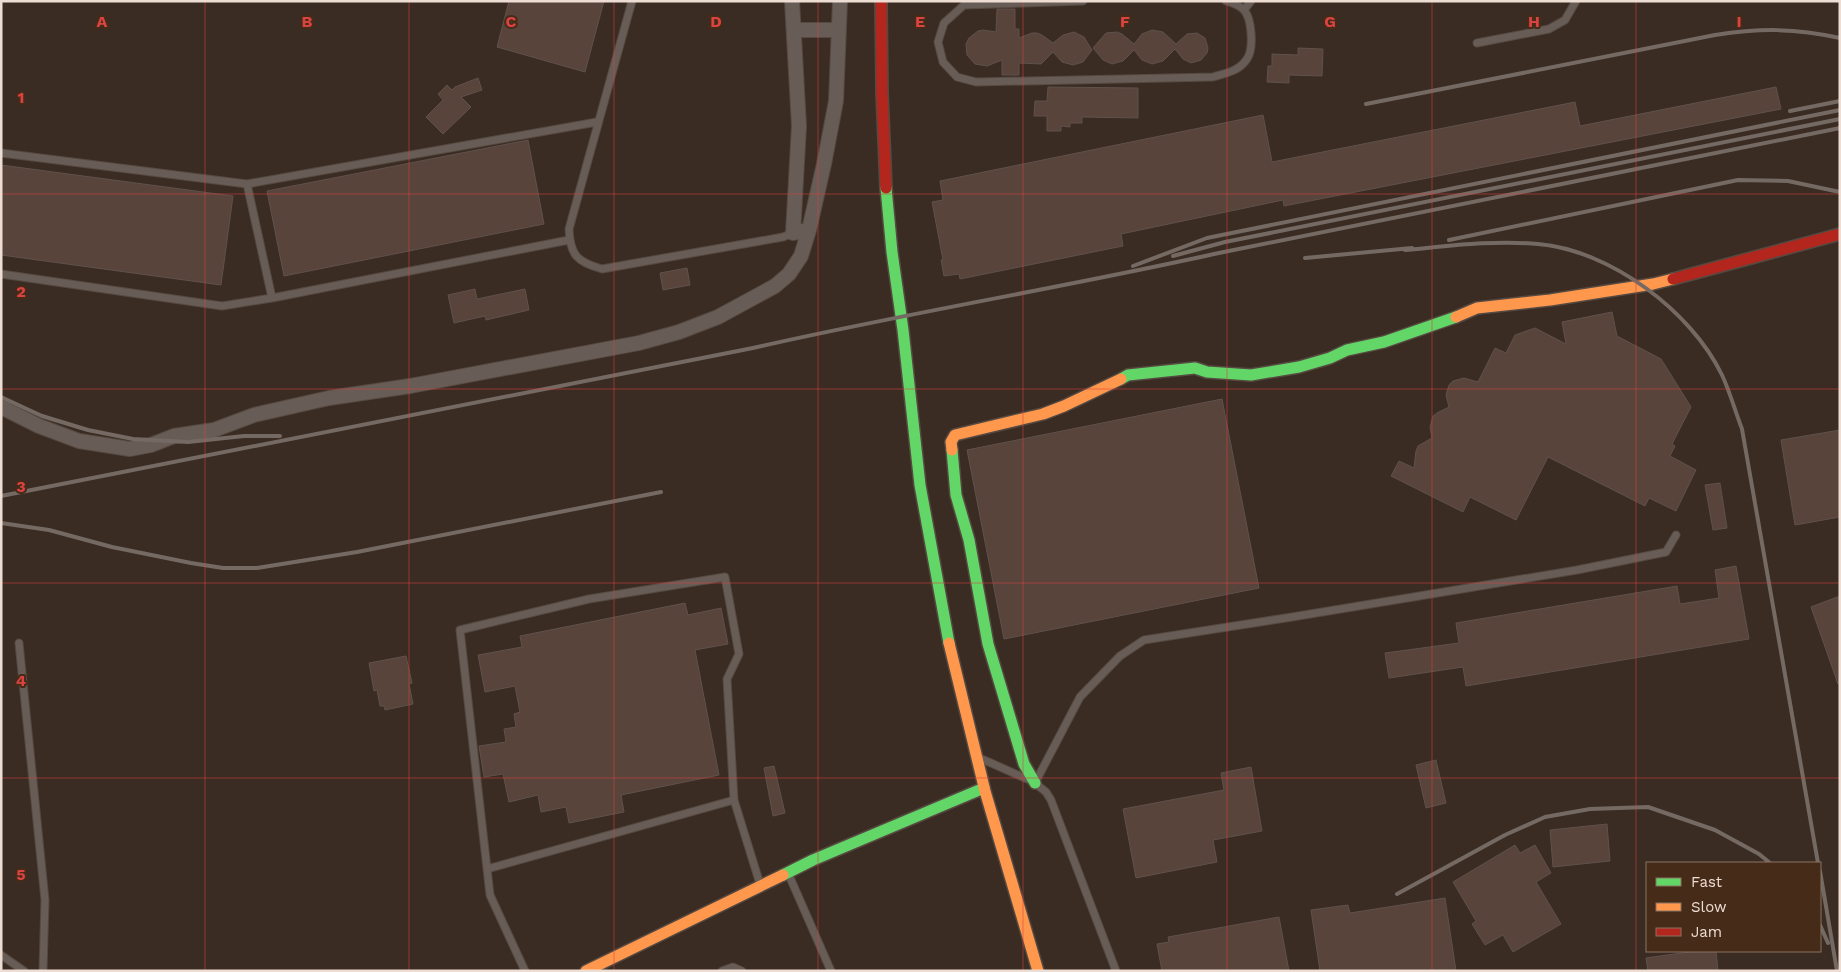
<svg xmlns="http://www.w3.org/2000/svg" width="1841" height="972" font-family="'Work Sans',sans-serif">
<rect width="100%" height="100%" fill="#3a2c22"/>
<!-- building -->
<path fill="#59443c" stroke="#5f514b" d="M509 1H604L585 72 497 47Z
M997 9H1015V29H1019V38L1032 33H1037L1042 35 1053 43 1063 35 1074 32 1084 37 1092 50 1083 62 1073 65 1062 62 1053 52 1041 64 1019 63V75H1002V60L987 66 975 64 967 55 966 44 969 38 978 31 983 30 996 32Z
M1152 30 1163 32 1176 44 1187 34 1197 33 1205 38 1208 48 1207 53 1201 60 1191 63 1183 59 1175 49 1163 61 1152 64 1142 60 1134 50 1123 61 1112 64 1103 60 1093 48 1106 33 1117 32 1122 34 1134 44 1142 34Z
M1298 48 1323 49 1322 76 1289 75V83L1267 82 1268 66H1272V54L1298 55Z
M478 78 482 90 461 97 471 107 443 134 426 117 443 100 438 94 447 85 452 90 455 87Z
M1048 87 1138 88V118L1082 117V123H1070V127L1061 126V131H1047V116H1034L1035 101H1047Z
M1776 87 1781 109 1284 206 1283 200 1121 234 1123 246 960 279 959 274 944 276 941 260H943L932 202 943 200 940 181 1263 115 1272 162 1575 102 1580 126Z
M528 140 544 224 284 276 267 191Z
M1 165 233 196 221 285 1 255Z
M687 268 690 285 663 290 660 273Z
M475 289 477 299 525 289 529 310 486 320 485 316 454 323 448 295Z
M1612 312 1617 336 1661 359 1691 407 1672 444 1675 446 1670 456 1696 470 1676 511 1649 498 1645 506 1548 457 1516 520 1470 497 1463 512 1391 476 1399 461 1414 468 1416 451 1418 446 1432 438 1430 427 1433 416 1437 413 1449 407 1446 395 1449 385 1453 381 1464 378 1478 382 1495 348 1506 353 1515 335 1535 328 1566 344 1562 322Z
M1222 399 1259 588 1004 639 967 450Z
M1840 430V517L1795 525 1781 440Z
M1720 483 1727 528 1713 530 1705 485Z
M1736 566 1749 639 1466 686 1463 667 1389 678 1385 653 1459 643 1456 623 1677 586 1680 604 1719 598 1715 570Z
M1840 596V684H1838L1811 607Z
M685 603 688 615 721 608 728 644 695 650 719 775 621 795 624 812 569 823 566 807 541 812 538 795 509 802 503 774 484 777 479 746 506 742 504 729 516 727 514 714 520 712 515 686 485 692 478 655 522 647 520 636Z
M406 656 412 683 409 684 413 704 385 710 384 706H380L377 690 374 691 369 663Z
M1436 760 1446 803 1426 808 1416 765Z
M774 766 785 813 773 816 764 768Z
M1251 767 1262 831 1213 840 1217 862 1136 878 1123 809 1224 790 1221 773Z
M1607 824 1610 861 1553 867 1550 830Z
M1515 845 1520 853 1535 845 1551 873 1536 882 1561 924 1513 952 1503 935 1485 945 1472 924 1476 921 1453 882Z
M1445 898 1456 971H1320L1311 910 1348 905 1350 913Z
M1279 917 1289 971H1162L1157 944 1169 942 1168 937Z
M1696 951H1716L1718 971H1648L1646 958Z"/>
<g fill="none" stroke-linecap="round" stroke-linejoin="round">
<defs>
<path id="lane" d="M632 1 569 229C570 255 577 262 602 269L783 237 793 233
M1083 1 964 5 944 23 938 42 943 62 957 77 976 82 1213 77C1227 73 1239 71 1247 59 1254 49 1252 19 1244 10 1239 5 1233 3 1226 1
M1244 10 1251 1
M1477 43 1549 29 1565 20 1576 1
M1 153 247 184 597 122
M247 184 272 298
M1 274 222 306 272 298 569 240
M19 643 45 900 43 971
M982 759 1027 779
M1036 781 1080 697 1120 656 1144 640 1292 617 1577 570 1666 552 1676 535
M1036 784 1046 792 1051 800 1116 971
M487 869 734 800
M788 873 831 971
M1 955 24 971
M525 971 490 895 460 630 589 599 725 577 739 654 727 679 734 800 760 884
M722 971 733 967 742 971"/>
<path id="street" d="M792 1 799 126 793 233 809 230 824 164 836 101 840 1
M795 30H838
M1 407 39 426 79 441 130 449 151 445 174 436 214 430 254 415 329 398 410 386 639 343 679 332 718 317 775 286 789 274 801 256 809 230"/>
<path id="fast" d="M886 188 892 252 903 330 920 485 949 643
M1121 379 1128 375 1195 368 1207 372 1251 375 1299 367 1330 358 1347 350 1384 342 1456 317
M952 450 956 495 969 540 988 644 1024 764 1035 783
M783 875 813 860 984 788"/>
<path id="slow" d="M1456 317 1477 308 1550 300 1653 284 1673 279
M952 450 951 442 955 435 1043 414 1064 406 1121 379
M949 643 985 791 1038 971
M586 971 783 875"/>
<path id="jam" d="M881 1 882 92 886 188
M1673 279 1840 234"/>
</defs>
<!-- lane casing -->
<use href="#lane" stroke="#554941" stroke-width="9"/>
<!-- street casing -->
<use href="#street" stroke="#554941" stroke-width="16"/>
<!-- fast casing -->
<use href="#fast" stroke="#554941" stroke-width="14"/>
<!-- slow casing -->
<use href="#slow" stroke="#554941" stroke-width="14"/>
<!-- jam casing -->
<use href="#jam" stroke="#554941" stroke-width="14"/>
<!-- lane -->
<use href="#lane" stroke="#685d56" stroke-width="7"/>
<!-- street -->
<use href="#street" stroke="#685d56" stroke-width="14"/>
<!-- fast -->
<use href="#fast" stroke="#63d668" stroke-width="11"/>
<!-- slow -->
<use href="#slow" stroke="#ff974d" stroke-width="11"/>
<!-- jam -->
<use href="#jam" stroke="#b3261e" stroke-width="11"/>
<!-- rail -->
<path stroke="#746a63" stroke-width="4" d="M1366 104 1715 35C1760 28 1795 28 1840 38
M1790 111 1840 101
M1449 240 1738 180 1788 181 1840 192
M1405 250C1449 246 1493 240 1538 244 1610 250 1691 311 1722 375 1730 392 1735 411 1742 429L1818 863
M1173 256 1225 242 1840 119
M1305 258 1412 248
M1133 266 1207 238 1840 110
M1 397 42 416 88 430 133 439 188 442 244 436H280
M1 496 753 348C906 313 1061 288 1214 254L1840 128
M1 523 49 530 112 547 191 563 223 568H257L357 552 661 492
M1820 871 1837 971
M1397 894 1505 835 1545 817 1590 809 1648 807 1715 830 1759 854 1770 863
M1820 925 1828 943"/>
</g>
<!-- grid -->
<path fill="none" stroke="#da4342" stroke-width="1" stroke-opacity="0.55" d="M205 1V971M409 1V971M614 1V971M818 1V971M1023 1V971M1227 1V971M1432 1V971M1636 1V971M1 194H1840M1 389H1840M1 583H1840M1 778H1840"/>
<g font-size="16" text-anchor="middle" font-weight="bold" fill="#da4342" stroke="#452b18" stroke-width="4" stroke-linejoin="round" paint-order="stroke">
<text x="102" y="27">A</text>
<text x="307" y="27">B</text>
<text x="511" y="27">C</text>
<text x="716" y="27">D</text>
<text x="920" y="27">E</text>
<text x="1125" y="27">F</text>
<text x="1330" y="27">G</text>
<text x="1534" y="27">H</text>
<text x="1739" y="27">I</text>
<text x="21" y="103">1</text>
<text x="21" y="297">2</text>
<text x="21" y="492">3</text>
<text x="21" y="686">4</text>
<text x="21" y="880">5</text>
</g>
<!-- border -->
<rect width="1841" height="972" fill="none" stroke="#eeddd2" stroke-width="5"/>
<!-- legend -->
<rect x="1646" y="862" width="175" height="90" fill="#452b18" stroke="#897262"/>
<rect x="1656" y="878" width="25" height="8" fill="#63d668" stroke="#897262"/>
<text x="1691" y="887" font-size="15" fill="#eeddd2">Fast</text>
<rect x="1656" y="903" width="25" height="8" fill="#ff974d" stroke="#897262"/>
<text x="1691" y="912" font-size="15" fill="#eeddd2">Slow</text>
<rect x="1656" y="928" width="25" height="8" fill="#b3261e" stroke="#897262"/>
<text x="1691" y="937" font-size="15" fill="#eeddd2">Jam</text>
</svg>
